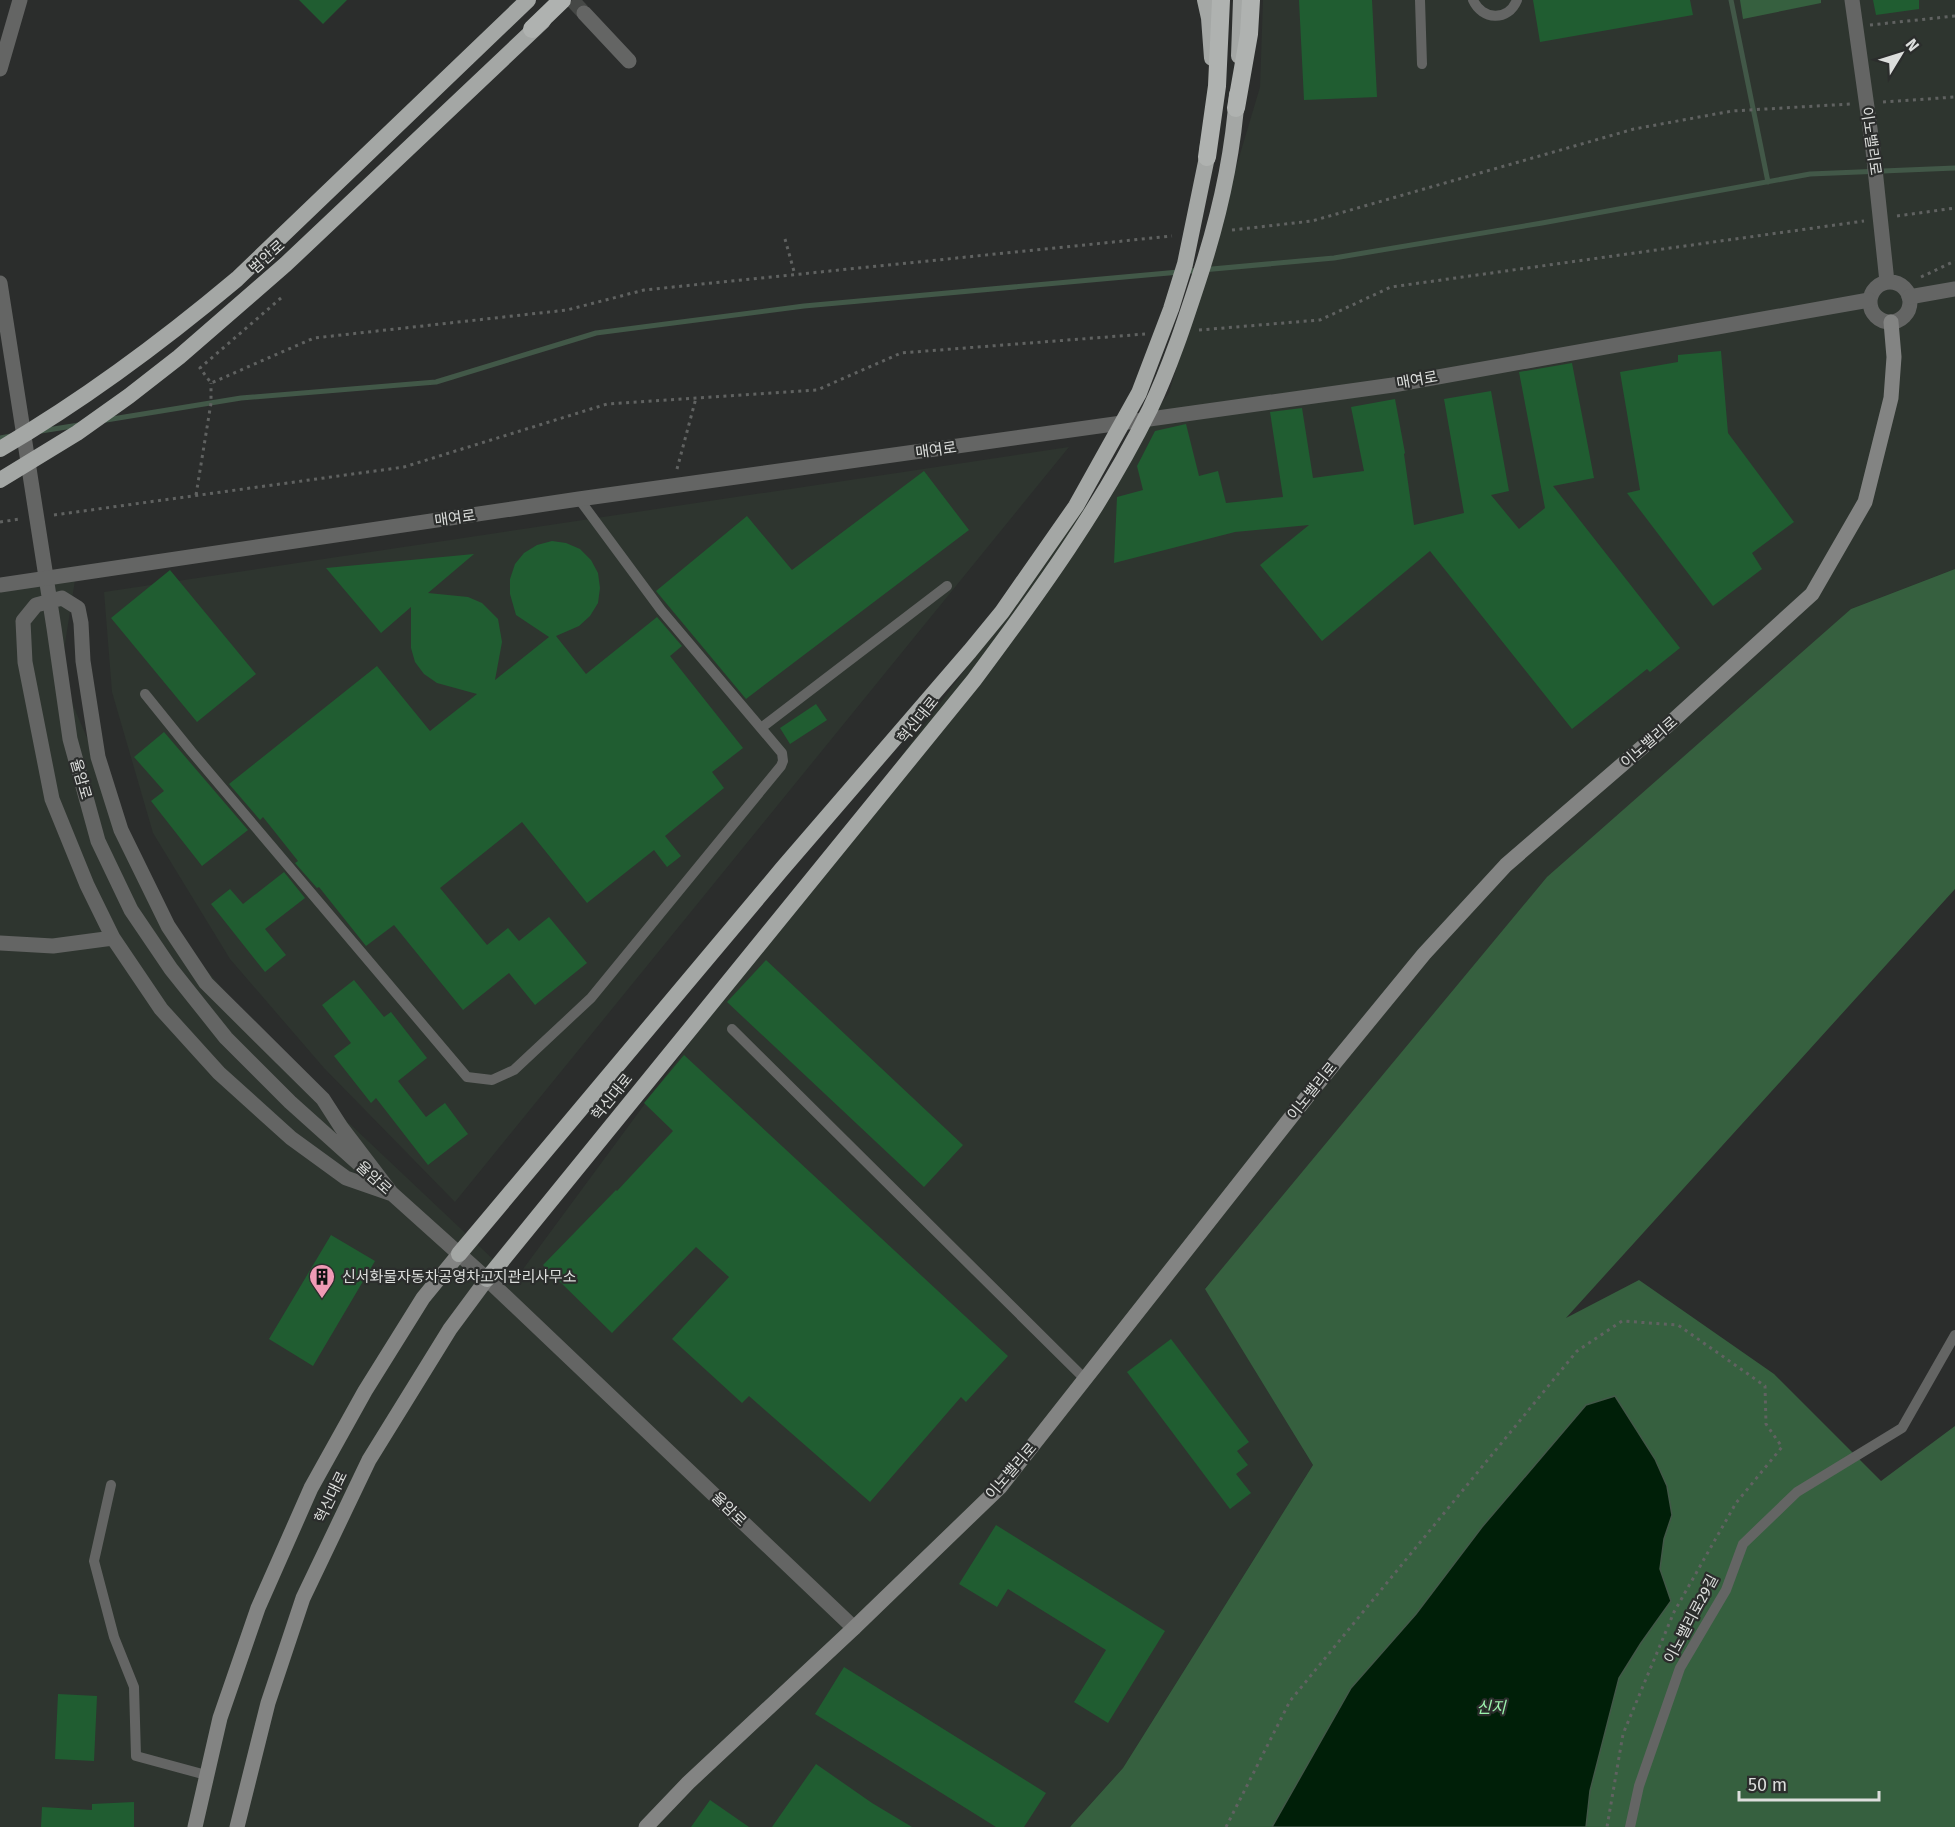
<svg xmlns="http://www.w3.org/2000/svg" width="1955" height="1827" font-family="'Fira Sans','Noto Sans KR',sans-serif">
<rect width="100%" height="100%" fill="#2b2d2c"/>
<!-- built -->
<path fill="#2e352f" d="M1263 0H1955V569L1851 609 1205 1288 1313 1465 1123 1768 1070 1827H0V585L76 574 60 675 168 926 297 1074 515 1280 1169 393 1260 87Z
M1069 447 455 1202 324 1068 230 959 153 833 112 692 104 592Z"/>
<!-- green -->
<path fill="#36603f" d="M1740 0H1821V3L1743 19Z
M1955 569V889L1566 1318 1639 1280 1774 1374 1881 1481 1955 1426V1827H1070L1123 1768 1313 1465 1205 1289 1547 877 1851 609Z"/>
<!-- water -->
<path fill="#001f08" stroke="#425848" stroke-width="1.5" d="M1615 1396 1655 1459 1667 1486 1672 1515 1664 1539 1660 1569 1671 1601 1641 1643 1619 1678 1590 1791 1586 1827H1272L1351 1688 1416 1614 1482 1527 1586 1405Z"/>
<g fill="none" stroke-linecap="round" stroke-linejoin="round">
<!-- stream -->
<path stroke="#425848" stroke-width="5" d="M1731 0 1768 182
M106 420 241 398 436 382 596 333 804 306 1334 258 1542 223 1810 174 1955 168
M41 431 79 425
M0 438 11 436"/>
</g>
<!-- building -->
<path fill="#205d31" d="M299 0H347L323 24Z
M1299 0H1372L1377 97 1304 100Z
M1533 0H1690L1693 15 1540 42Z
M1873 0H1919V9L1876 15Z
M1721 351 1728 433 1794 522 1752 553 1762 569 1713 606 1627 493 1640 490 1620 372 1678 362V355Z
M1572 363 1594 478 1553 486 1680 648 1650 672 1647 669 1572 729 1430 551 1322 641 1260 565 1309 525 1235 532 1114 563 1117 497 1143 490 1137 466 1155 431 1186 424 1199 476 1218 471 1226 503 1283 497 1270 412 1302 408 1313 478 1364 471 1351 407 1395 399 1405 453 1404 454 1414 525 1464 513 1444 399 1491 391 1509 491 1491 495 1519 529 1545 508 1519 372Z
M924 471 969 530 746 699 656 591 747 516 792 570Z
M552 541 566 543 580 549 591 560 598 573 600 588 598 603 590 616 579 626 556 636 586 674 657 617 682 646 670 656 743 748 712 772 724 788 665 836 681 856 667 867 654 850 587 903 522 822 440 888 487 945 508 928 519 941 549 917 587 963 535 1005 509 973 463 1010 394 925 366 946 319 887 317 888 295 863 298 861 263 817 260 820 229 784 377 666 430 731 477 694 437 683 424 674 415 662 411 648V607L381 633 326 568 474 554 428 593 468 597 482 603 498 619 502 642 495 680 549 637 516 615 510 594V579L515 564 524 553 537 545Z
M170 570 256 674 197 722 111 618Z
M816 704 827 720 790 744 780 728Z
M164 732 248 830 202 866 151 801 164 791 134 757Z
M284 872 305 898 265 929 286 955 265 972 211 904 230 889 243 904Z
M766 960 963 1145 924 1187 727 1002Z
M354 980 384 1017 391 1012 427 1058 398 1081 426 1117 445 1103 468 1134 428 1165 376 1098 371 1103 334 1056 351 1043 322 1005Z
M684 1055 1008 1356 966 1402 961 1397 870 1502 749 1396 742 1403 672 1339 729 1277 696 1247 612 1333 543 1265 616 1190 617 1191 673 1131 644 1103Z
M331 1235 375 1261 313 1366 269 1339Z
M1171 1339 1249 1442 1237 1451 1248 1465 1236 1474 1251 1493 1230 1509 1127 1372Z
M996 1525 1165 1631 1108 1723 1074 1702 1106 1650 1008 1589 997 1607 959 1584Z
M844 1667 1046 1793 1024 1827H996L815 1714Z
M58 1694 97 1696 94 1761 55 1759Z
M816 1764 872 1803 912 1827H772Z
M710 1800 749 1827H691Z
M134 1802V1827H41L42 1807 92 1810V1804Z"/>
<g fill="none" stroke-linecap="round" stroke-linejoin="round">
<!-- minor-tunnel -->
<path stroke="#464846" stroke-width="15" stroke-dasharray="15 8" stroke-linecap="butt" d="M572 0 584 13"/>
<!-- path -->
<path stroke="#606261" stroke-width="3" stroke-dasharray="3 4.5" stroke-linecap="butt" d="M1870 25 1955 16
M1883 102 1955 97
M1897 216 1955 208
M1232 230 1312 221 1634 129 1732 111 1850 104
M785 239 795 275
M1921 277 1955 261
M281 298 200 368 211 383 314 338 567 310 644 290 1172 236
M1199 330 1320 320 1391 287 1864 221
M677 469 696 398
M196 495 211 403V383
M54 515 404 467 607 404 817 390 901 353 1145 334
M0 522 20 519
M1226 1827 1290 1701 1577 1351 1622 1321 1678 1325 1765 1386 1766 1424 1782 1447 1736 1503 1674 1612 1623 1734 1607 1827"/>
<!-- service -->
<path stroke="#646564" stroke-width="10" d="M1420 0 1422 64
M1473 0C1482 20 1508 22 1517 0
M145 694 191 751 467 1077 492 1080 514 1070 591 998 781 766 783 761 782 753 661 610 579 499
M761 728 947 586
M732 1029 1086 1380
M111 1485 94 1561 114 1637 134 1687 136 1756 206 1775
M1630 1827 1639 1786 1680 1668 1726 1590 1743 1544 1797 1492 1902 1428 1955 1335"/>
<!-- minor -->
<path stroke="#646564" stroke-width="15" d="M1852 0 1873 150 1887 282
M584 13 629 61
M0 69 20 0
M1870 302a20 20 0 1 1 40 0a20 20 0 1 1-40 0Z
M0 283 54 628 70 739 98 841 131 910 171 969 226 1038 290 1102 487 1279 854 1628
M62 598 78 608 81 623 83 661 98 757 121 830 168 926 206 983 323 1099 341 1127 392 1194 346 1178 291 1138 219 1073 161 1009 113 938 87 885 52 799 25 662 23 621 36 605Z
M0 943 53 946 113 938"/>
<!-- tertiary -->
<path stroke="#646564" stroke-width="15" d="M1909 297 1955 289
M0 585 579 499 1393 385 1869 300"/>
<!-- secondary -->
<path stroke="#838483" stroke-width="15" d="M195 1827 220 1718 258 1608 311 1488 365 1391 423 1298 459 1254
M237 1827 268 1703 303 1598 369 1460 450 1329 487 1279
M646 1827 688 1783 854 1628 1000 1487 1310 1093 1424 954 1506 865 1668 725 1812 594 1865 502 1891 398 1894 357 1891 322"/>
<!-- trunk -->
<path stroke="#a4a7a5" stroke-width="16" d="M1205 0 1209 18 1212 58
M1239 56 1241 0
M0 449C84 400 162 342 237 279L528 0
M0 480 77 433 129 396 179 357 286 264 543 21
M459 1254 782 869 970 651 1002 612 1076 506 1139 393 1171 309 1185 264 1207 157 1208 144
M487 1279 974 680C1039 593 1102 506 1150 409 1171 365 1186 318 1201 272 1220 213 1233 156 1237 94"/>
<!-- motorway -->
<path stroke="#afb2b0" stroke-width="18" d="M532 29 562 0
M1236 108 1249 34 1251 0
M1207 157 1217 86 1221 0"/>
</g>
<!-- icons -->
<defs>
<symbol id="building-pin" viewBox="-11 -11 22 30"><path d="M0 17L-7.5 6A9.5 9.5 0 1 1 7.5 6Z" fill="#f09ab5" stroke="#2b2d2c"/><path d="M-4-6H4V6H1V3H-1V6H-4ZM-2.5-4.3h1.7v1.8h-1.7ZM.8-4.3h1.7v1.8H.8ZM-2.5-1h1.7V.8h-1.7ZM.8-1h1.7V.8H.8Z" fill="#111"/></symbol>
</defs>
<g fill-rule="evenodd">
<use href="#building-pin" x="307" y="1262" width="30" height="40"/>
</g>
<g text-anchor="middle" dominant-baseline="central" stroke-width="4.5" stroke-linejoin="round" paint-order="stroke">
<!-- street labels -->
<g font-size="15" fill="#dcdedc" stroke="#2b2d2c">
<text transform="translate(1871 141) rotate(82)">이노밸리로</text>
<text transform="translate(267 257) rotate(-42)">범안로</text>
<text transform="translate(1417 380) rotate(-10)">매여로</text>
<text transform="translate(936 450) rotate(-8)">매여로</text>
<text transform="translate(455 518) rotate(-8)">매여로</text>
<text transform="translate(918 720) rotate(-51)">혁신대로</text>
<text transform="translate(1649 742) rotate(-41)">이노밸리로</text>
<text transform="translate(81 779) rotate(74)">율암로</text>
<text transform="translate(1312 1091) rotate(-51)">이노밸리로</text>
<text transform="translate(612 1097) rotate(-51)">혁신대로</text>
<text transform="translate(374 1178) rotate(42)">율암로</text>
<text transform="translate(1011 1471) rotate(-49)">이노밸리로</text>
<text transform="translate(331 1497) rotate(-64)">혁신대로</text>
<text transform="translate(729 1509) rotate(44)">율암로</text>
<text transform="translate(1691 1619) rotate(-62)">이노밸리로29길</text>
</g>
<!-- poi labels -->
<g font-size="15" fill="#dcdedc" stroke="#2b2d2c" text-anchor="start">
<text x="342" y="1277">신서화물자동차공영차고지관리사무소</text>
</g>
<!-- water labels -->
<g font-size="16" font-style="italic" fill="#9cf2ad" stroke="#2b2d2c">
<text x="1491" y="1707">신지</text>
</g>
</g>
<!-- north arrow -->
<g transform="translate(1901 54) rotate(52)" stroke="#2b2d2c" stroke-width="4.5" paint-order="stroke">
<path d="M0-4.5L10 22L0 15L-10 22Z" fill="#dcdedc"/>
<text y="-9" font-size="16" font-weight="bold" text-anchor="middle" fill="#dcdedc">N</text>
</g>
<!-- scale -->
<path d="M1739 1791v9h140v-9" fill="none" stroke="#dcdedc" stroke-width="3"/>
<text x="1748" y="1791" font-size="18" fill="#dcdedc" stroke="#2b2d2c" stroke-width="4.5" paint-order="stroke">50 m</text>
</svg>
